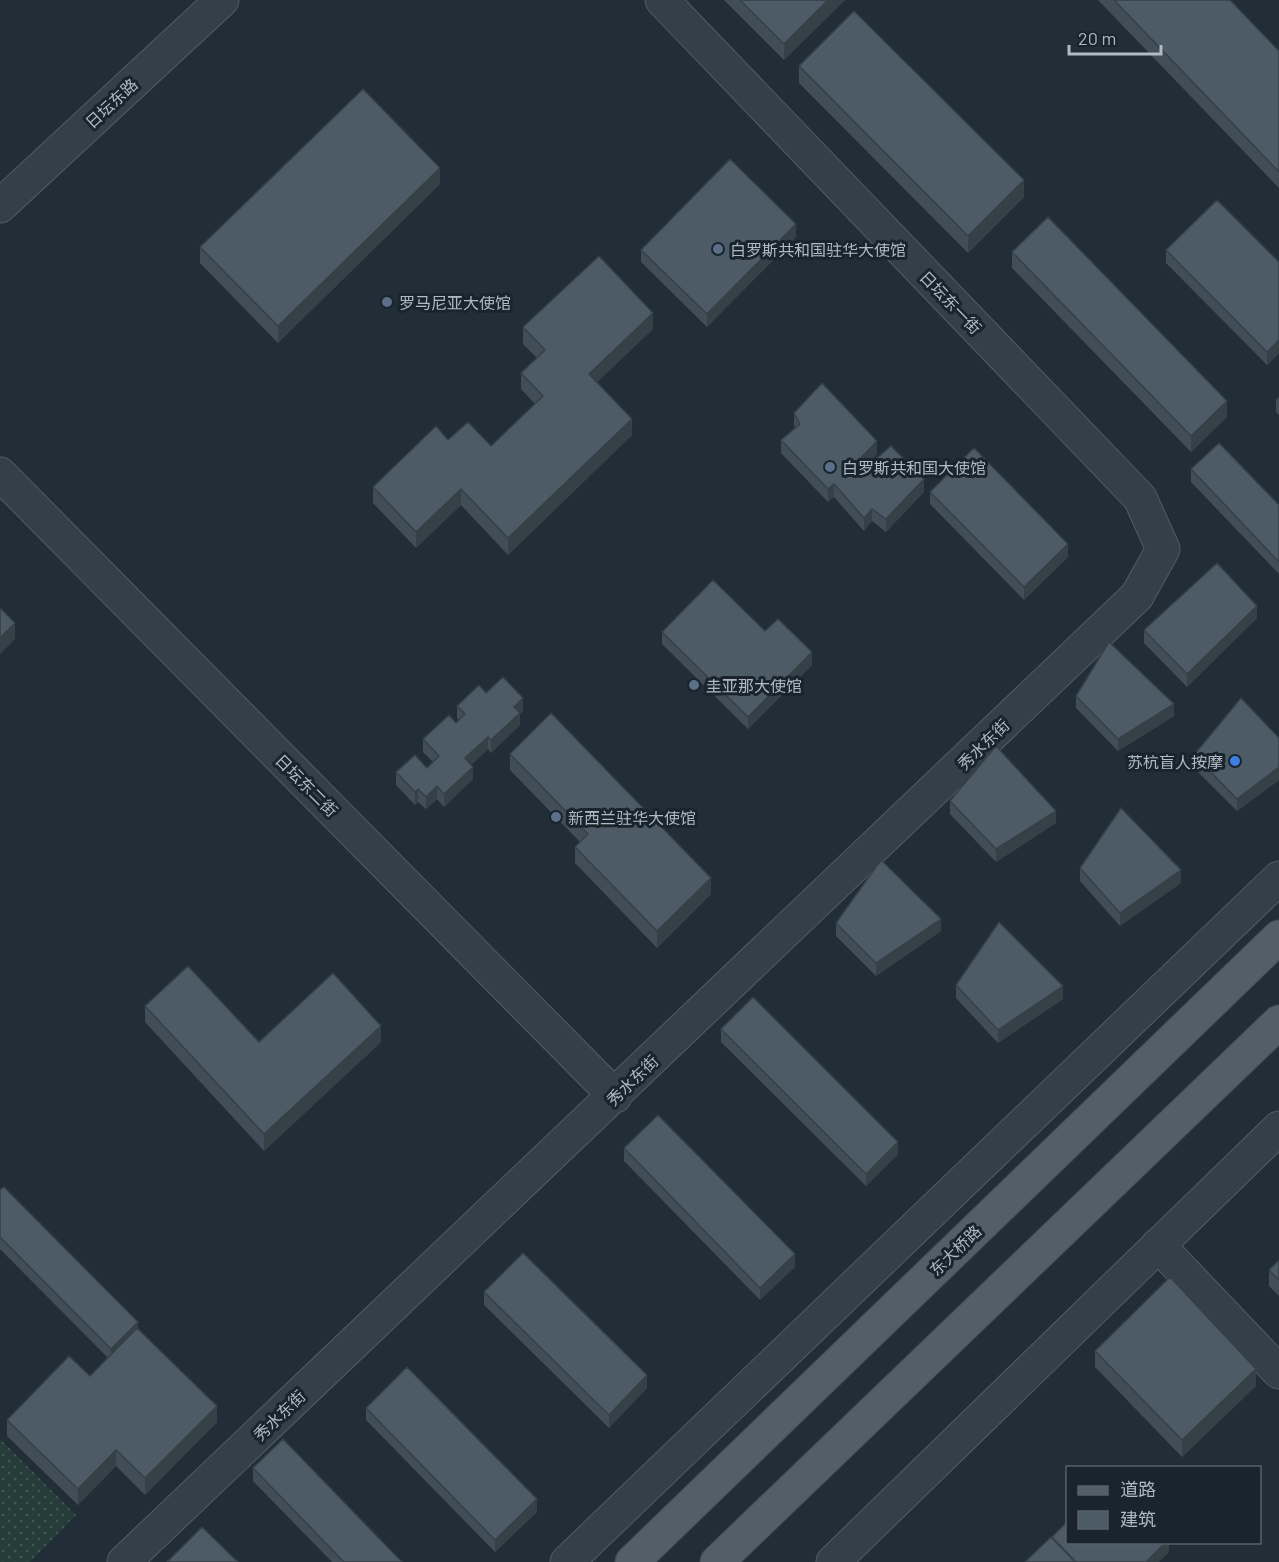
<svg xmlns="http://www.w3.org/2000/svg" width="1279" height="1562" font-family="Barlow,'Noto Sans SC',sans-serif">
<defs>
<pattern id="grass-dots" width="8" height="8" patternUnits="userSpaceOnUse" patternTransform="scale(1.5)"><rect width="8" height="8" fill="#263c39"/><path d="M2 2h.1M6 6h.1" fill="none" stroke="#435654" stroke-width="1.8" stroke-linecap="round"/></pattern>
</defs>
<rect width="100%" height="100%" fill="#212e37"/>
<!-- grass -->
<path fill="url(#grass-dots)" d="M0 1439 76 1515 30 1562H0Z"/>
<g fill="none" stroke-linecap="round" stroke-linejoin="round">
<defs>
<path id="minor" d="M0 206 222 0
M0 474 615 1096
M1158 1245 1279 1372
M124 1562 1137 596 1163 549 1140 498 662 0
M567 1562 1279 878
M833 1562 1279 1128"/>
<path id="major" d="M632 1562 1279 937
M717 1562 1279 1022"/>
</defs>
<!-- minor casing -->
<use href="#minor" stroke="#525d65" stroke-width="35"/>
<!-- major casing -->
<use href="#major" stroke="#414b54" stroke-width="35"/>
<!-- minor -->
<use href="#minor" stroke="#343f48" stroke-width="33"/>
<!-- major -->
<use href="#major" stroke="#525f68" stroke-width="33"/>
</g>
<!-- wall -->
<path fill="#414e58" d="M724 0H845L784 60Z
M1098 0H1230L1279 51V188Z
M799 66 1024 197 968 253 799 83Z
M440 184 278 343 200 263V247Z
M796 237 707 327 641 262V250Z
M1166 250 1279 262V353L1267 365 1166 263Z
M1012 252 1227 417 1191 452 1012 268Z
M523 327 653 329 597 382 632 435 508 555 461 505 416 548 373 503V487L448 440 491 446 535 404 521 389V373L537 358 523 344Z
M1279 397V415L1276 412V400Z
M794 413 877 454 863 468 924 492 886 532 872 521 864 531 834 497 828 502 781 453V440L795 428 794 425Z
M1191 469 1279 505V574L1191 482Z
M930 492 1068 557 1024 600 930 504Z
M1257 618 1187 687 1144 643V630Z
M765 631 812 665 748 729 662 644V632Z
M486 693 523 711 520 714V725L491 753 488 749 471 765 473 779 444 807 437 799 426 809 418 802 415 805 396 785V772L427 768 433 762 423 752V739L456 723 459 720 457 718V706Z
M1076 696 1174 716 1118 751 1076 708Z
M1279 738V780L1237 811 1194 768V755Z
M510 754 711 894 657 948 575 863V847L580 842 510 770Z
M950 801 1056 823 996 862 950 814Z
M1080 868 1181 883 1120 926 1080 881Z
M836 923 941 931 876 976 836 936Z
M956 985 1063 999 998 1043 956 998Z
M145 1006 259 1042H381L264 1151 145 1022Z
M721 1029 898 1154 866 1186 721 1042Z
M624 1148 795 1267 760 1300 624 1161Z
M0 1190 138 1328 217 1422 145 1495 116 1466 78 1505 7 1436V1420L90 1376 108 1358 0 1249Z
M1279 1260V1296L1269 1286V1270Z
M484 1292 647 1388 609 1428 484 1305Z
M1095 1351 1256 1386 1182 1457 1095 1367Z
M366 1408 537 1512 495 1552 366 1420Z
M253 1468 402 1562H332L253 1481Z"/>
<!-- shaded-wall -->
<path fill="#354047" d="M828 0H845L784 60V44Z
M440 168V184L278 343V326Z
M1024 180V197L968 253V236Z
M796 224V237L707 327V314Z
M653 313V329L589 390V374Z
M1279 340V353L1267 365V352Z
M1227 401V417L1191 452V436Z
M632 419V435L508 555V538Z
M877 441V454L856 476V463Z
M924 479V492L886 532V519Z
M834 484V497L828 502V489Z
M461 489V505L416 548V532Z
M872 509V521L864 531V518Z
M1068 544V557L1024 600V587Z
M1257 606V618L1187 687V674Z
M15 623V639L0 654V638Z
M812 652V665L748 729V717Z
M523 698V711L520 714V725L491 753V740L514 707Z
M1174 704V716L1118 751V739Z
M488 737V749L465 771V758Z
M473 767V779L444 807V794Z
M1279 767V780L1237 811V799Z
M437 786V799L426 809V797Z
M418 789V802L415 805V792Z
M1056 811V823L996 862V849Z
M1181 870V883L1120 926V913Z
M711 878V894L657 948V931Z
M941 919V931L876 976V963Z
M1063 986V999L998 1043V1030Z
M381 1026V1042L264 1151V1134Z
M898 1142V1154L866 1186V1174Z
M795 1254V1267L760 1300V1288Z
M138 1322V1335L111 1361V1349Z
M1256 1369V1386L1182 1457V1440Z
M647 1375V1388L609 1428V1415Z
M217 1406V1422L145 1495V1478Z
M116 1450V1466L78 1505V1489Z
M537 1499V1512L495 1552V1540Z
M1166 1542H1169V1552L1159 1562H1146Z"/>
<!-- building -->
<path fill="#4c5b66" stroke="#354047" stroke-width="1.5" d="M740 0H828L784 44Z
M1114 0H1230L1279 51V172Z
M854 11 1024 180 968 236 799 66Z
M363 89 440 168 278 326 200 247Z
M730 159 796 224 707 314 641 250Z
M1217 200 1279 262V340L1267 352 1166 250Z
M1048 217 1227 401 1191 436 1012 252Z
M599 256 653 313 589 374 632 419 508 538 461 489 416 532 373 487 436 426 448 440 468 422 491 446 543 396 521 373 545 350 523 327Z
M822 383 877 441 856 463 864 469 891 446 924 479 886 519 872 509 864 518 834 484 828 489 781 440 800 424 794 413Z
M1219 443 1279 505V562L1191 469Z
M974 448 1068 544 1024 587 930 492Z
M1217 563 1257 606 1187 674 1144 630Z
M713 580 765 631 778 619 812 652 748 717 662 632Z
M0 608 15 623 0 638Z
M1109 642 1174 704 1118 739 1076 696Z
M503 677 523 698 514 707 520 713 491 740 488 737 465 758 473 767 444 794 437 786 426 797 418 789 415 792 396 772 415 755 427 768 439 756 423 739 449 715 456 723 465 714 457 706 479 685 486 693Z
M1241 698 1279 738V767L1237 799 1194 755Z
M551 713 711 878 657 931 575 847 588 834 510 754Z
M996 746 1056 811 996 849 950 801Z
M1121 808 1181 870 1120 913 1080 868Z
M881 860 941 919 876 963 836 923Z
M999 922 1063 986 998 1030 956 985Z
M188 966 259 1042 333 973 381 1026 264 1134 145 1006Z
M753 997 898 1142 866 1174 721 1029Z
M658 1115 795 1254 760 1288 624 1148Z
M4 1187 138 1322 111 1349 0 1237V1190Z
M523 1253 647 1375 609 1415 484 1292Z
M1279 1260V1280L1269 1270Z
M1170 1277 1256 1369 1182 1440 1095 1351Z
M137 1328 217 1406 145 1478 116 1450 78 1489 7 1420 69 1356 90 1376Z
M407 1367 537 1499 495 1540 366 1408Z
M283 1439 402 1562H344L253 1468Z
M1068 1521V1542H1166L1146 1562H1076L1052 1537Z
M202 1527 238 1562H167Z
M1051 1537 1075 1562H1025Z"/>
<!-- markers -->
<g fill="#5c6f8a" stroke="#1a242c" stroke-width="2">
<circle cx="718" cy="249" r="6"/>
<circle cx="387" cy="302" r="6"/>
<circle cx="830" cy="467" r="6"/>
<circle cx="694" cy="685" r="6"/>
<circle cx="556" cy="817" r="6"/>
</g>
<circle fill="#3f7fe0" stroke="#1a242c" stroke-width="2" cx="1235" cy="761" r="6"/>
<g text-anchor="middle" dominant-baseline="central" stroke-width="6" stroke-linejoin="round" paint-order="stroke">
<!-- street labels -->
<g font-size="16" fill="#afbac4" stroke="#1a242c">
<text transform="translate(111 103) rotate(-43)">日坛东路</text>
<text transform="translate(951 302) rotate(46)">日坛东一街</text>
<text transform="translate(983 744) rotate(-44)">秀水东街</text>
<text transform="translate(307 785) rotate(45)">日坛东二街</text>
<text transform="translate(632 1080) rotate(-44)">秀水东街</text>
<text transform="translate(955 1250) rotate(-44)">东大桥路</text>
<text transform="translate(279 1415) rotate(-44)">秀水东街</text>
</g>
<!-- poi labels -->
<g font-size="16" fill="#afbac4" stroke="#1a242c" text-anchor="start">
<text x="730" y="249">白罗斯共和国驻华大使馆</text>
<text x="399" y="302">罗马尼亚大使馆</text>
<text x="842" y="467">白罗斯共和国大使馆</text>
<text x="706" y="685">圭亚那大使馆</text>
<text x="1223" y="761" text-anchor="end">苏杭盲人按摩</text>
<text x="568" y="817">新西兰驻华大使馆</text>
</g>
</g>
<!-- legend -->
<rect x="1066" y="1466" width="195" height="78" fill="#1a242c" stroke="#566069" stroke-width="1.5"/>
<rect x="1078" y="1486" width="30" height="9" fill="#525f68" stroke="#566069" stroke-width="1.5"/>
<text x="1120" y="1496" font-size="18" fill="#afbac4">道路</text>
<rect x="1078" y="1511" width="30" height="18" fill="#4c5b66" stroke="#566069" stroke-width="1.5"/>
<text x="1120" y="1526" font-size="18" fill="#afbac4">建筑</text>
<!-- scale -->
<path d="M1069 45v9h92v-9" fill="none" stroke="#afbac4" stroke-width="3"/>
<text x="1078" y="45" font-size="18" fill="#afbac4" stroke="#1a242c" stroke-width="4.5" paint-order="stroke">20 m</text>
</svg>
